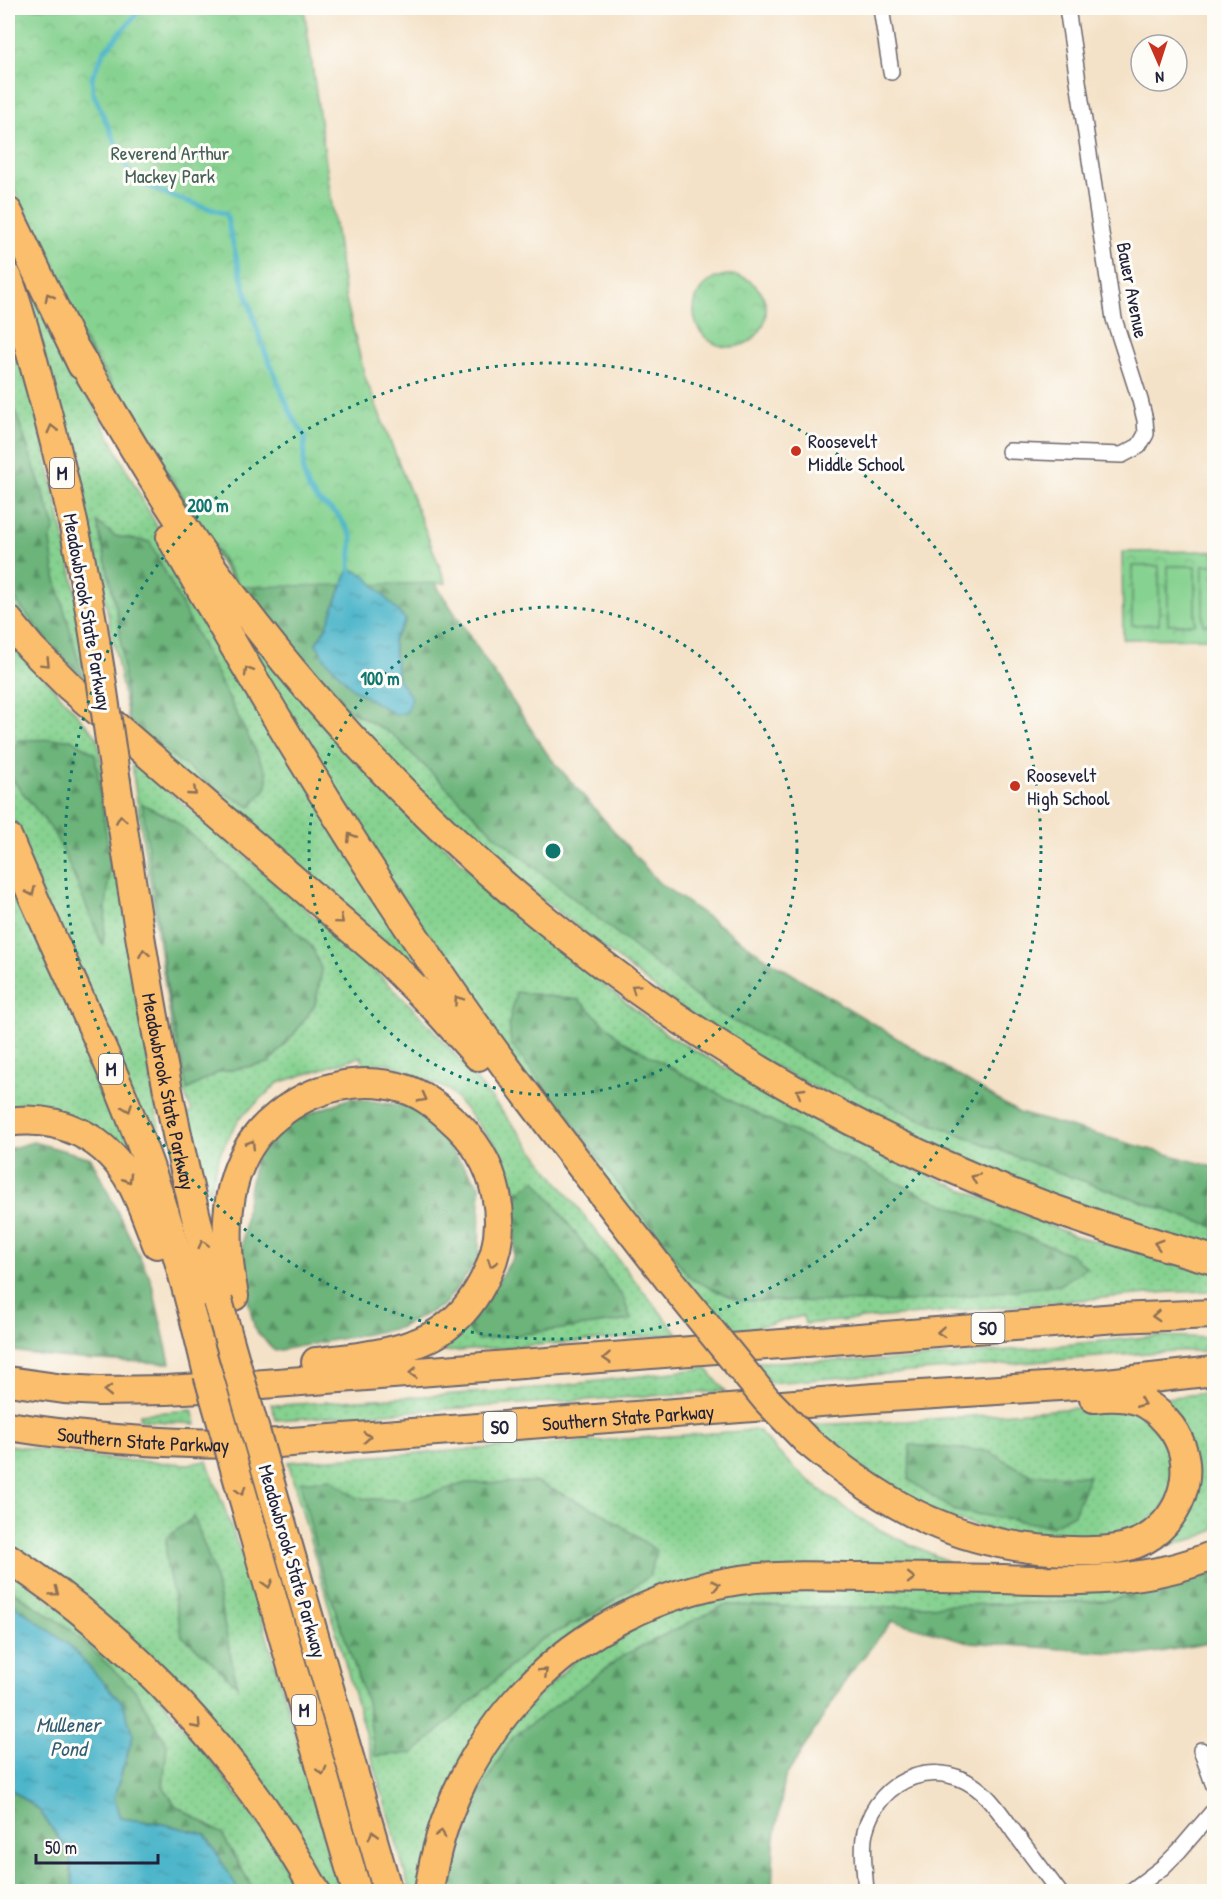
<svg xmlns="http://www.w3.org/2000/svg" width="1222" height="1899" font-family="'Patrick Hand',sans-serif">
<defs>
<pattern id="grass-dots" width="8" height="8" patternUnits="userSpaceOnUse" patternTransform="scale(1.5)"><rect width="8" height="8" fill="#86d290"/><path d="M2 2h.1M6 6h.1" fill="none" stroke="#73b47d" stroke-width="1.8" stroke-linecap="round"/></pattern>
<pattern id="forest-firs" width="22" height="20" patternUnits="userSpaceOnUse" patternTransform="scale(1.5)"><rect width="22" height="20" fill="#6cb47a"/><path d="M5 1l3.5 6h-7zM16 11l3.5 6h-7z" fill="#589265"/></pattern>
<pattern id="park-crowns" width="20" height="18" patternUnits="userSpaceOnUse" patternTransform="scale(1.5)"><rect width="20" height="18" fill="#86d290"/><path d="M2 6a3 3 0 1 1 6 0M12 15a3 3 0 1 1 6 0" fill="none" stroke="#73b47d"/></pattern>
<pattern id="water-ripples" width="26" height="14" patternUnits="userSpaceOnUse" patternTransform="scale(1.5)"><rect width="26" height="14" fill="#4db6ca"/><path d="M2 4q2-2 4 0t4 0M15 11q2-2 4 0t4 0" fill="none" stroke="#4094a5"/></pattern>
</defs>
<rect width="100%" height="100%" fill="#fdfcf7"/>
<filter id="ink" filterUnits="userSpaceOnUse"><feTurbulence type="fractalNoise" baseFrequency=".0167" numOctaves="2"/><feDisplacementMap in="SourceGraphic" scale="12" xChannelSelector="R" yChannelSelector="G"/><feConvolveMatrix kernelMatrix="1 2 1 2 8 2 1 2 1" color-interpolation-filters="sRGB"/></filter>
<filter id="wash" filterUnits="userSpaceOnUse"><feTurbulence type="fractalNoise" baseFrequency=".008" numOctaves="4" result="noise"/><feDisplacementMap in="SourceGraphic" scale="24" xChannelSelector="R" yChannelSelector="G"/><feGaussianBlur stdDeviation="1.35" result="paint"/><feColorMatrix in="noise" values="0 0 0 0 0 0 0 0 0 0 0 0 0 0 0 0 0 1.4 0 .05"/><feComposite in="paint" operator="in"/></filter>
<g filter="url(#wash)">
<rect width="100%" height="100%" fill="#f4e2c8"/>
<!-- grass -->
<path fill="url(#grass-dots)" stroke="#547a66" stroke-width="1.5" d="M8 232 62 345 145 505 234 660 458 1017 129 731 127 713 117 659 92 535 37 339 8 262Z
M8 325 34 399 80 611 92 695 62 668 8 604Z
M241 620 371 774 519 919 669 1036 882 1156 1075 1236 1214 1271V1291L1171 1292 805 1324 803 1316 730 1333 618 1198 491 1032 363 841 233 625Z
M8 636 97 737 162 1146 182 1231 8 815Z
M324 696 392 734 496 836 910 1115 1038 1165 1214 1227V1254L1010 1187 718 1038 432 812Z
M131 760C192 810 252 861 311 914 354 952 398 990 436 1033 521 1129 596 1235 678 1334L445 1352 443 1345 467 1328 514 1257 517 1193 498 1148 449 1090 389 1063 362 1064V1056L278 1083 239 1119 220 1153 209 1193 186 1115 192 1112 180 1083Z
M8 878 25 905 117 1110 141 1176 102 1136 8 1114Z
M1156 1336 1214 1338V1351H1173L771 1383 753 1362 905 1360Z
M706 1368 725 1391 276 1420 271 1404 281 1405 533 1389Z
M1214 1392V1530L1197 1538 1147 1551 1186 1507 1164 1404 1166 1398Z
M1117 1405 1153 1420 1173 1449 1174 1486 1159 1514 1126 1535 1072 1541 1013 1536 939 1515 887 1489 810 1425 907 1421Z
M192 1410 196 1424 140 1420V1414Z
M758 1430C787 1466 836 1505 876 1528 899 1540 924 1550 947 1561L944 1569 660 1592 501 1703 419 1891H410L288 1462Z
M8 1445 115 1460 188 1464 207 1461 249 1575 341 1891H325L234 1755 8 1550Z
M1214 1559V1574L1107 1601 849 1608 725 1605 458 1830 450 1891 437 1892 448 1827 494 1739 593 1643 680 1602 758 1586Z
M8 1569 79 1623 153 1689 219 1771 276 1847 298 1891H254L222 1834 175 1805 163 1786 167 1744 70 1629 8 1588Z"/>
<!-- forest -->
<path fill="url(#forest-firs)" stroke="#476b5a" stroke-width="1.5" fill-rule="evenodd" d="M8 8 354 380 438 588 548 755 658 882 766 958 1019 1113 1214 1167V1227L1038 1165 910 1115 711 1009 496 836 392 734 324 696 243 598 74 332ZM345 577 406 620 393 640 398 679 411 698 316 644 327 626Z
M8 389 55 528 50 540 55 576 83 677 49 643 8 590Z
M97 522 115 536 150 542 267 774V787L251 807 218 790 145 736 128 719 119 622Z
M71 739 95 754 110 862 103 946 64 853 52 830 8 774V768L18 740Z
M142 804 173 819 226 865 312 947 322 971 315 1005 294 1034 269 1063 219 1072 187 1090 169 1001Z
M516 992 579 1000 623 1041 737 1104 929 1198 1070 1254 1087 1268 1059 1285 909 1302 739 1301 691 1279 511 1044 509 1023Z
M351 1098 418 1108 480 1186 479 1259 444 1305 399 1328 275 1351 255 1330 240 1266 246 1209 256 1153 287 1122Z
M33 1142 91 1158 151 1280 170 1363C115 1361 61 1360 8 1350V1149Z
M536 1180 624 1299 631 1320 478 1340 467 1328 514 1257 517 1193Z
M910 1445 988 1451 1031 1475 1089 1476 1074 1514 1051 1526 955 1511 909 1480Z
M331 1479 357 1498 407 1501 466 1483 537 1482 606 1515 657 1551 649 1576 599 1611 539 1641 414 1753 375 1756 367 1703 320 1565 300 1482Z
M194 1517 213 1569 237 1686 210 1660 182 1636 166 1561V1538Z
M1214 1574V1642L1142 1655 969 1642 892 1621 849 1675 785 1778 774 1844 772 1891H450L458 1830 512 1738 624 1655 725 1605 849 1608 1107 1601Z
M8 1588 70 1629 135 1690 167 1744 163 1786 175 1805 222 1834 254 1891H239L205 1834 163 1824 120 1818 114 1798 133 1735 70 1646 8 1600Z
M8 1787 40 1811 69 1854 74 1891H8Z"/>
<!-- park -->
<path fill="url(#park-crowns)" stroke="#547a66" stroke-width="1.5" d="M8 8H304L345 296 365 377 446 583 240 587 61 303 8 174Z
M694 311a36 36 0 1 1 72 0a36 36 0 1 1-72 0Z
M1214 551V638L1123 639 1122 552Z"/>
<!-- garden -->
<path fill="#86d290" stroke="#547a66" stroke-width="1.5" d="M1203 565H1214V624H1203Z
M1132 566H1159V624L1132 625Z
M1168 566H1195V624H1168Z"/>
<!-- water -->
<path fill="url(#water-ripples)" stroke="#386c82" stroke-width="1.5" d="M350 568 365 575 406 620 393 640 398 679 412 698 407 712 396 715 353 689 325 659 316 643 327 626 345 577Z
M8 1600 70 1646 123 1704 133 1735 114 1798 120 1818 163 1824 205 1834 239 1891H74L69 1853 40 1811 8 1787Z"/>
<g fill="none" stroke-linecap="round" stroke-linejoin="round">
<!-- stream -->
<path stroke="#4db6ca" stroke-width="5" d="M142 8 104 51 92 77 93 93 132 179 174 197 226 214 239 269 261 342 292 416 305 436 303 472 309 489 317 500 337 514 352 536 350 568 351 575"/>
</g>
</g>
<g filter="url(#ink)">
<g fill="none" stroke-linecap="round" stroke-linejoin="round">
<defs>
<path id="minor" d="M881 8 891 72
M1009 451 1122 455 1139 446 1146 434 1145 420 1140 400 1114 319 1067 8
M1201 1750 1214 1786
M866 1892C865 1873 861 1850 865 1832 878 1777 940 1754 983 1793 995 1804 1005 1819 1014 1832 1029 1852 1044 1872 1059 1892
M1130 1892 1163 1867 1179 1851 1214 1810"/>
<g id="motorway">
<path d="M8 212 82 365"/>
<path d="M8 278C20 311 29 345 38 379 65 475 85 573 100 671"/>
<path d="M75 349C119 422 161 497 211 566 398 824 652 1036 944 1165 1032 1204 1122 1235 1214 1260"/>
<path d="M171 537C261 694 354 850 457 999 525 1096 598 1188 670 1281"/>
<path d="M8 620 31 648 70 687 387 960 437 1010 478 1056"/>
<path id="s1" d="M116 782C142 956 170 1131 218 1301"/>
<path d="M8 838C44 926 88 1011 124 1100 161 1189 186 1281 208 1374"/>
<path d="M8 1122C60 1114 107 1138 132 1184 142 1203 149 1224 157 1244"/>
<path d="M234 1296C222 1233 222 1159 277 1116 312 1087 361 1075 405 1089 422 1094 437 1106 450 1118 498 1159 514 1226 483 1282 473 1301 458 1320 439 1332 406 1353 355 1358 316 1362"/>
<path d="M8 1381 64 1389 99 1391 167 1390 237 1386 1117 1318 1214 1314"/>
<path id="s2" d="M8 1426C97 1440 187 1446 278 1443L874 1398 1107 1383 1214 1371"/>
<path d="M806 1440C889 1509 962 1549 1073 1551 1099 1552 1130 1551 1152 1535 1189 1507 1198 1455 1165 1420 1158 1412 1150 1405 1140 1401 1125 1396 1110 1396 1094 1398"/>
<path d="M280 1518 388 1892"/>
<path d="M252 1528 357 1892"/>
<path d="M8 1558C134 1640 243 1759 316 1892"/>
<path d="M429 1892C439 1815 474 1744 527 1689 583 1630 660 1592 740 1580 783 1574 826 1577 869 1577 914 1578 958 1578 1003 1579 1074 1582 1147 1583 1214 1555"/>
</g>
</defs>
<!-- minor casing -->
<use href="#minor" stroke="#6c656c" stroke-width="18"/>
<!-- motorway casing -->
<use href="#motorway" stroke="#6c656c" stroke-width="32"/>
<!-- minor -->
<use href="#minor" stroke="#fff" stroke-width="15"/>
<!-- motorway -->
<use href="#motorway" stroke="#fabe6d" stroke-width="28"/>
<defs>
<path id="motorway-bridge" d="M100 671 116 782
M670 1281 766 1399 806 1440
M218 1301 280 1518
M208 1374 252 1528"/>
</defs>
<!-- motorway-bridge casing -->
<use href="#motorway-bridge" stroke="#6c656c" stroke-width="32" stroke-linecap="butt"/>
<!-- motorway-bridge -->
<use href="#motorway-bridge" stroke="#fabe6d" stroke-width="28"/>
</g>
<!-- one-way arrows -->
<defs><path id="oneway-chevron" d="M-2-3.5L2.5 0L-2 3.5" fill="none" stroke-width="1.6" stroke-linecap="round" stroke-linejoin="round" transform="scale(1.5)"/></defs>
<g stroke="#8e7054">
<use href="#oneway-chevron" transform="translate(49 297) rotate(-117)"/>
<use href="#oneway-chevron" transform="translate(52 429) rotate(-104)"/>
<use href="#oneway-chevron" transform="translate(46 663) rotate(45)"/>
<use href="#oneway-chevron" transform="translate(248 671) rotate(-121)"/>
<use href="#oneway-chevron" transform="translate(193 792) rotate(41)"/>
<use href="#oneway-chevron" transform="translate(121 819) rotate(-98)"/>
<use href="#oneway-chevron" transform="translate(351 837) rotate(-122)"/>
<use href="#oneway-chevron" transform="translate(31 892) rotate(66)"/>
<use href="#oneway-chevron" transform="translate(340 920) rotate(40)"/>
<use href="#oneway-chevron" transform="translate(144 953) rotate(-100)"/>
<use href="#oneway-chevron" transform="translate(635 988) rotate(-145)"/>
<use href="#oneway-chevron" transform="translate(458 1000) rotate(-125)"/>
<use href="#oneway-chevron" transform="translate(800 1092) rotate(-150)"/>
<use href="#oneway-chevron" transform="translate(423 1098) rotate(29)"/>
<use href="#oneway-chevron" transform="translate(128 1108) rotate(69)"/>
<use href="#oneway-chevron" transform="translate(251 1144) rotate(-58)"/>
<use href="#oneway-chevron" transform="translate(975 1178) rotate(-157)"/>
<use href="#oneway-chevron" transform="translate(128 1179) rotate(59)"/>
<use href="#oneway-chevron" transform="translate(203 1244) rotate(-104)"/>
<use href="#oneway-chevron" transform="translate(1158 1244) rotate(-164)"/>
<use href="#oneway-chevron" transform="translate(492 1263) rotate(109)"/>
<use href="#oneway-chevron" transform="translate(1156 1316) rotate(177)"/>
<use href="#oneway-chevron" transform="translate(941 1332) rotate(176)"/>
<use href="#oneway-chevron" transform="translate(607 1358) rotate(176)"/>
<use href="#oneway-chevron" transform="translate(413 1373) rotate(176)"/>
<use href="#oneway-chevron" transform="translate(108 1391) rotate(-179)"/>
<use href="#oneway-chevron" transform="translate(1141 1403) rotate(22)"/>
<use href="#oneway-chevron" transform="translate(367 1437) rotate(-4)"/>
<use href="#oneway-chevron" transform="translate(241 1491) rotate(74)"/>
<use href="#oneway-chevron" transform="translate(911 1578) rotate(1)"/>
<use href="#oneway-chevron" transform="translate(268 1584) rotate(74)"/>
<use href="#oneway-chevron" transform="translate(716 1585) rotate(-12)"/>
<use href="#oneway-chevron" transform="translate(55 1592) rotate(37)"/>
<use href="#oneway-chevron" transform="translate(544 1672) rotate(-42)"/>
<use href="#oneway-chevron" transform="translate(197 1725) rotate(48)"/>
<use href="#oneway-chevron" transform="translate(322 1771) rotate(74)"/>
<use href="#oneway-chevron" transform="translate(441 1834) rotate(-74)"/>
<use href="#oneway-chevron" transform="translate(373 1835) rotate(-106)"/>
</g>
</g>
<!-- distance rings -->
<g fill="none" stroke="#0f766e" stroke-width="3" stroke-dasharray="3 6">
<circle cx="553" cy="851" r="244"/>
<circle cx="553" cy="851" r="488"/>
</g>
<!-- markers -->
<g fill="#c8321e" stroke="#fdfcf7" stroke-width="2">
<circle cx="796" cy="451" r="6"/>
<circle cx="1015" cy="786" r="6"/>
</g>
<g text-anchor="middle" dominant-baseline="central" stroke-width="6" stroke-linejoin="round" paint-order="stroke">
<!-- shield labels -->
<g fill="#fdfcf7" stroke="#646373" stroke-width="1.5">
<rect x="50" y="458" width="24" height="30" rx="4.5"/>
<rect x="99" y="1054" width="24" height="30" rx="4.5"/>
<rect x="971.5" y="1313" width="33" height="30" rx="4.5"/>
<rect x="483.5" y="1412" width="33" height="30" rx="4.5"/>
<rect x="292" y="1695" width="24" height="30" rx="4.5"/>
</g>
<g font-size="18" font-weight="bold" fill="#22223b">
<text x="62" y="473">M</text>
<text x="111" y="1069">M</text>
<text x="988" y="1328">SO</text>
<text x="500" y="1427">SO</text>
<text x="304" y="1710">M</text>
</g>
<!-- park labels -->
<g font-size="20" fill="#456059" stroke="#fdfcf7">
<text x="170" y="152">Reverend Arthur<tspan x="170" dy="23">Mackey Park</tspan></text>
</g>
<!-- street labels -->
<g font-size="20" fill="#22223b" stroke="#fdfcf7">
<text transform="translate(1133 290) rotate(79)">Bauer Avenue</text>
<text transform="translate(88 612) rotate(80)">Meadowbrook State Parkway</text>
<text stroke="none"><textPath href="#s1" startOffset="314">Meadowbrook State Parkway</textPath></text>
<text stroke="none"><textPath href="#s2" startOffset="622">Southern State Parkway</textPath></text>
<text stroke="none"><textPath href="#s2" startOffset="136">Southern State Parkway</textPath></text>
<text transform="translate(293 1561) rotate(74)">Meadowbrook State Parkway</text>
</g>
<!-- poi labels -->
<g font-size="20" fill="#22223b" stroke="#fdfcf7" text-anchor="start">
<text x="808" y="440">Roosevelt<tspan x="808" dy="23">Middle School</tspan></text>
<text x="1027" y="774">Roosevelt<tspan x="1027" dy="23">High School</tspan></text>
</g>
<!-- water labels -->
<g font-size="21" font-style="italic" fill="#335d74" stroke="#fdfcf7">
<text x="68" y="1724">Mullener<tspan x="68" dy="24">Pond</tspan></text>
</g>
</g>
<circle cx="553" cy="851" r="9" fill="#0f766e" stroke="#fdfcf7" stroke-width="3"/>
<g font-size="18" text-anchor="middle" font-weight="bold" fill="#0f766e" stroke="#fdfcf7" stroke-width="6" stroke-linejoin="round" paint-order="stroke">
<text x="208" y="512">200 m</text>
<text x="380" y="685">100 m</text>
</g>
<!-- margin -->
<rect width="1222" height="1899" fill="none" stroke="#fdfcf7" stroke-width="30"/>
<!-- north arrow -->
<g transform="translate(1159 63) rotate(177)"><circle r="28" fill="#fdfcf7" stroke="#a5a5ac" stroke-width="1.5"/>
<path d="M0-4.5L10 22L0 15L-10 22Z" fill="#c8321e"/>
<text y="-9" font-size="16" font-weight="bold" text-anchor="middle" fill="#22223b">N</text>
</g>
<!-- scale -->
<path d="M36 1854v9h122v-9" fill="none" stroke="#22223b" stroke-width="3"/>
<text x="45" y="1854" font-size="18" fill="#22223b" stroke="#fdfcf7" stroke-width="4.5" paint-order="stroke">50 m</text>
</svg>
